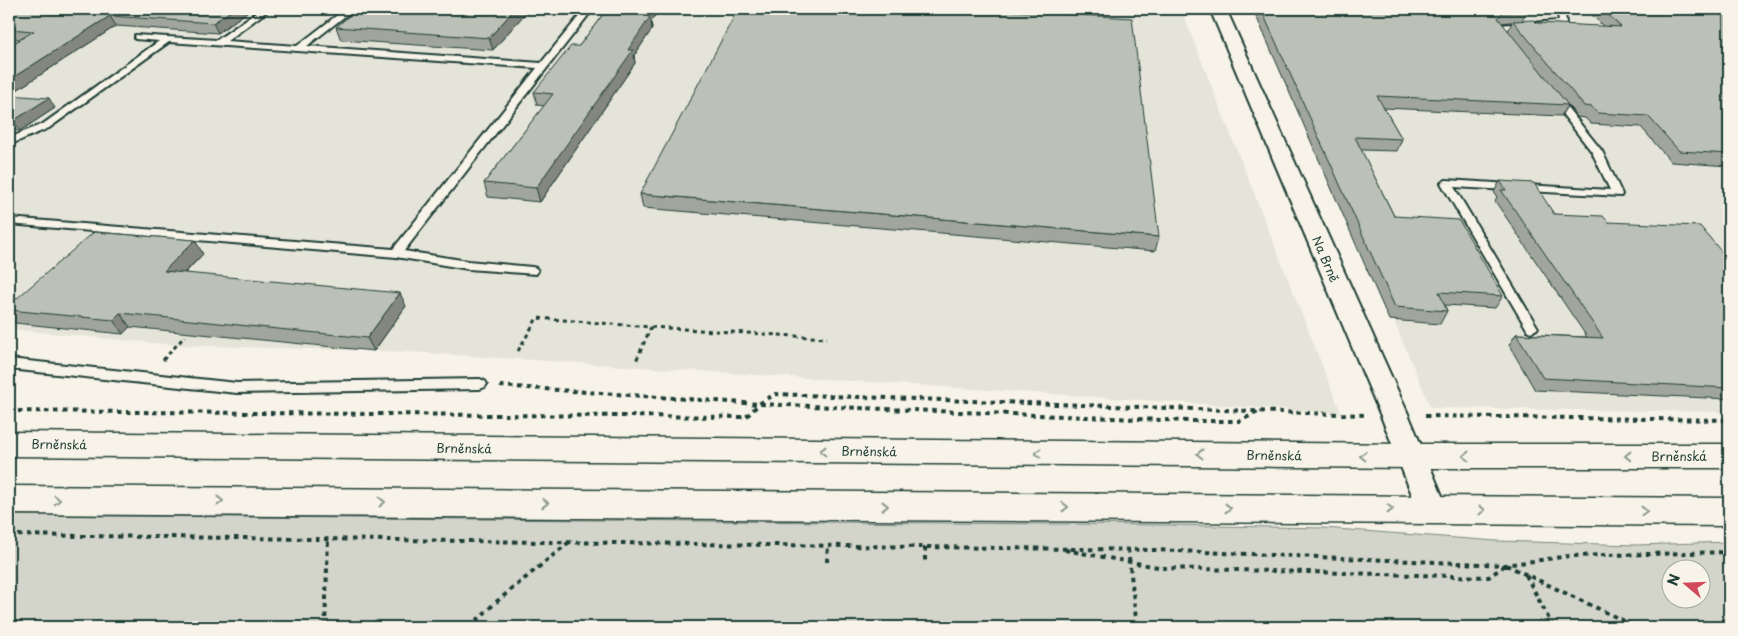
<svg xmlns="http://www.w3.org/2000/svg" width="1738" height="636" font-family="'Playpen Sans',sans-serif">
<rect width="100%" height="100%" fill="#f7f3e8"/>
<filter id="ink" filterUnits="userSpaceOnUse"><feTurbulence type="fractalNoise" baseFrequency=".02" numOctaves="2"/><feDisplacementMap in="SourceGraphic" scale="10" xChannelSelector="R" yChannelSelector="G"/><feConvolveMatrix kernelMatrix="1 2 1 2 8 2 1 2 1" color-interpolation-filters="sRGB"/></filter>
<g filter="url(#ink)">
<!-- built -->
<path fill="#e5e4d9" d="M9 9H1181L1341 413 409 352 174 345 9 329Z
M1258 9H1729V412L1431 408 1264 17Z"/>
<!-- green -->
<path fill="#d3d5ca" stroke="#79897f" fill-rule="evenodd" d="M9 515 1169 525 1323 528 1496 541 1637 545 1729 542V627H9ZM1670 568H1700V598H1670Z"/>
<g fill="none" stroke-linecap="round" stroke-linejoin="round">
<defs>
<path id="service" d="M261 9H270L227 41 297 46 345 9H354L307 46 541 63 585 9H593L404 251 468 261 532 267 536 268 538 271 536 274 468 269 396 257 9 224V218L393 249 537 68 169 42 49 128 9 145V138L43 124 159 41 135 39V35L217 40Z
M1557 9H1565L1566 25 1504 30 1508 36 1504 39 1501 38 1494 28 1498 25 1559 21Z
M1555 95 1558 96 1602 151 1622 194 1621 196 1454 187 1538 328 1532 332 1528 331 1441 183 1446 180 1610 190 1592 152 1550 98Z
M9 359 237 383 480 379 485 381 487 384 485 387 480 389 237 393 9 369Z"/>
<path id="minor" d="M1210 9H1226L1409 416 1448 510 1444 519 1433 523 1422 519 1418 510 1381 416Z"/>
<path id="primary" d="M9 432 1412 444H1729V468H1412L9 456Z
M9 486 1729 498V526L9 514Z"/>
</defs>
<!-- service casing -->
<use href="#service" stroke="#1f3d34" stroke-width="4"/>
<!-- minor casing -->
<use href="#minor" stroke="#1f3d34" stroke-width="4"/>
<!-- primary casing -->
<use href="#primary" stroke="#1f3d34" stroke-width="3"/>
<!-- path-far1 -->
<path stroke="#1f3d34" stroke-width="3" stroke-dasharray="4 4" stroke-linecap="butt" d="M651 327 827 338
M518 351 537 318 651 327 636 361
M163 360 185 336"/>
<!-- path -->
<path stroke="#1f3d34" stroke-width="4" stroke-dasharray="4.5 4.5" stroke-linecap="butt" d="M500 386 759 404 1188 421H1240L1258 412
M9 411 746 417 759 404 775 394 1364 415
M1425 416 1729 420
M9 535 1155 550 1505 565 1569 556 1729 552
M925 547V565
M1128 549 1137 627
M1065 550 1163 568 1489 577 1505 565
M827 562 828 545
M1506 565 1637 627
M1526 575 1553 627
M325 627 328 539
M470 627 495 603 568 543"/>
<!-- service -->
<use href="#service" fill="#f7f3e8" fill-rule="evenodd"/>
<!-- minor -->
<use href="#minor" fill="#f7f3e8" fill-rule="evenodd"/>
<!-- primary -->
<use href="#primary" fill="#f7f3e8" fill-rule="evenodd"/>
</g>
<!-- wall -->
<path fill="#a1a69d" stroke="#1f3d34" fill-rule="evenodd" d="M9 9H251L218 33 116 26 9 95 55 108 20 131 9 130V46L20 39 9 38Z
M357 9H529L493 50 341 40 336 27Z
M607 9H660L651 21 652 29 634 56 635 63 540 202 488 197 484 183 544 106 537 105 534 92 579 46Z
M1253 9H1525L1527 11 1522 21 1537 23 1604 27 1586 9H1729V166L1671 162 1641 127 1591 124 1585 118 1577 117 1568 105 1561 116 1384 108 1402 139 1397 151 1361 150 1394 216 1503 296 1495 308 1445 305 1447 311 1440 324 1389 320ZM1509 22H1512L1508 31 1502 23Z
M1500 181 1554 214 1608 222 1729 261V399L1535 390 1509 345 1516 334 1587 337 1495 201 1497 197 1494 192Z
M640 194 1159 237 1155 251 643 208Z
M203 254 185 273 406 306 374 351 130 327 123 334 15 323 9 316V305Z"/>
<!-- shaded-wall -->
<path fill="#83877f" stroke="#1f3d34" d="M234 9H251L218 33 213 23Z
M515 9H529L493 50 489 38Z
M649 9H660L651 21 652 29 634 56 635 63 540 202 536 188 628 50 644 16Z
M110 16 116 26 9 95V80Z
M49 98 55 108 20 131 13 121Z
M195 240 203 254 173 284 164 271Z
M400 293 406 306 374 351 367 338Z
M120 313 130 327 123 334 113 320Z"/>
<!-- building -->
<path fill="#bbc1b6" stroke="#1f3d34" d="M9 9H234L213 23 110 16 9 80V46L34 31 9 29Z
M357 9H515L489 38 336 27Z
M607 9H649L644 16 650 17 628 50H633L536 188 484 183 553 94 534 92 571 46H579Z
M738 9H978L1132 18 1159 237 640 194Z
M1261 9H1525L1527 11 1503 12 1498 18 1568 105 1377 96 1402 139 1355 137 1394 216 1459 220 1503 296 1439 292 1447 311 1395 307Z
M1602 9H1729V154L1679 151 1648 116 1597 113 1592 107 1584 106 1513 21 1534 20 1537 23 1621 27Z
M9 95 49 98 13 121 9 120Z
M1500 181 1534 183 1554 214 1603 216 1608 222 1700 226 1729 261V388L1543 378 1516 334 1603 338 1501 190H1506Z
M94 232 195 240 164 271 400 293 367 338 120 313 113 320 9 310V305Z"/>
<!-- one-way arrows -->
<defs><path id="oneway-chevron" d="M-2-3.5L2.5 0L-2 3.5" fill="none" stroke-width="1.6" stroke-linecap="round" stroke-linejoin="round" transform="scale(1.25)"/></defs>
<g stroke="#8b988e">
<use href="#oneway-chevron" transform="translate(823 451) rotate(-179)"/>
<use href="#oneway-chevron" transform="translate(1038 453) rotate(-179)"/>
<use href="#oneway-chevron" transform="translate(1200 454) rotate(-179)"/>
<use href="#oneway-chevron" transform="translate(1363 456) rotate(-179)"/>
<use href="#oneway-chevron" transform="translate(1466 456) rotate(-180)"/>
<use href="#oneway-chevron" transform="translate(1628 456) rotate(-180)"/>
<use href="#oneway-chevron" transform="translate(57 500)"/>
<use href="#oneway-chevron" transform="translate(220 501)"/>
<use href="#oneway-chevron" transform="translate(382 502)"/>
<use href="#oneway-chevron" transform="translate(545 503)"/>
<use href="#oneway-chevron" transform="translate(885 506)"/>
<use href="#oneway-chevron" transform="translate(1065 507)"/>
<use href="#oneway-chevron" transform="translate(1228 508)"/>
<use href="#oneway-chevron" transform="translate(1390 509)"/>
<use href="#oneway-chevron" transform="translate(1482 510)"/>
<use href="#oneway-chevron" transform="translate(1644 511)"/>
</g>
</g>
<g text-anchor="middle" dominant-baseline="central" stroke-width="4" stroke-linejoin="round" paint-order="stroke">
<!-- street labels -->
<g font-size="12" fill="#1f3d34" stroke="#f7f3e8">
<text transform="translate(1326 259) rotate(67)">Na Brně</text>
<text transform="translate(59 444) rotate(1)">Brněnská</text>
<text transform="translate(464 448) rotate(1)">Brněnská</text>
<text transform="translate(869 451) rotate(1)">Brněnská</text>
<text transform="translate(1274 455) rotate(1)">Brněnská</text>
<text x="1679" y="456">Brněnská</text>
</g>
</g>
<!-- margin -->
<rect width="1738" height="636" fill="none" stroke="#f7f3e8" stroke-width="30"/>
<rect x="15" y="15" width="1708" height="606" fill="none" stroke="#1f3d34" stroke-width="2" filter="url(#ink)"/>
<!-- north arrow -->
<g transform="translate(1686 584) rotate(289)"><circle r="24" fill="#f7f3e8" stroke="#a1aaa0"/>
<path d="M0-4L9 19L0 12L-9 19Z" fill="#d1495b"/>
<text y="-8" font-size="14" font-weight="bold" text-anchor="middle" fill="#1f3d34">N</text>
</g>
</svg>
